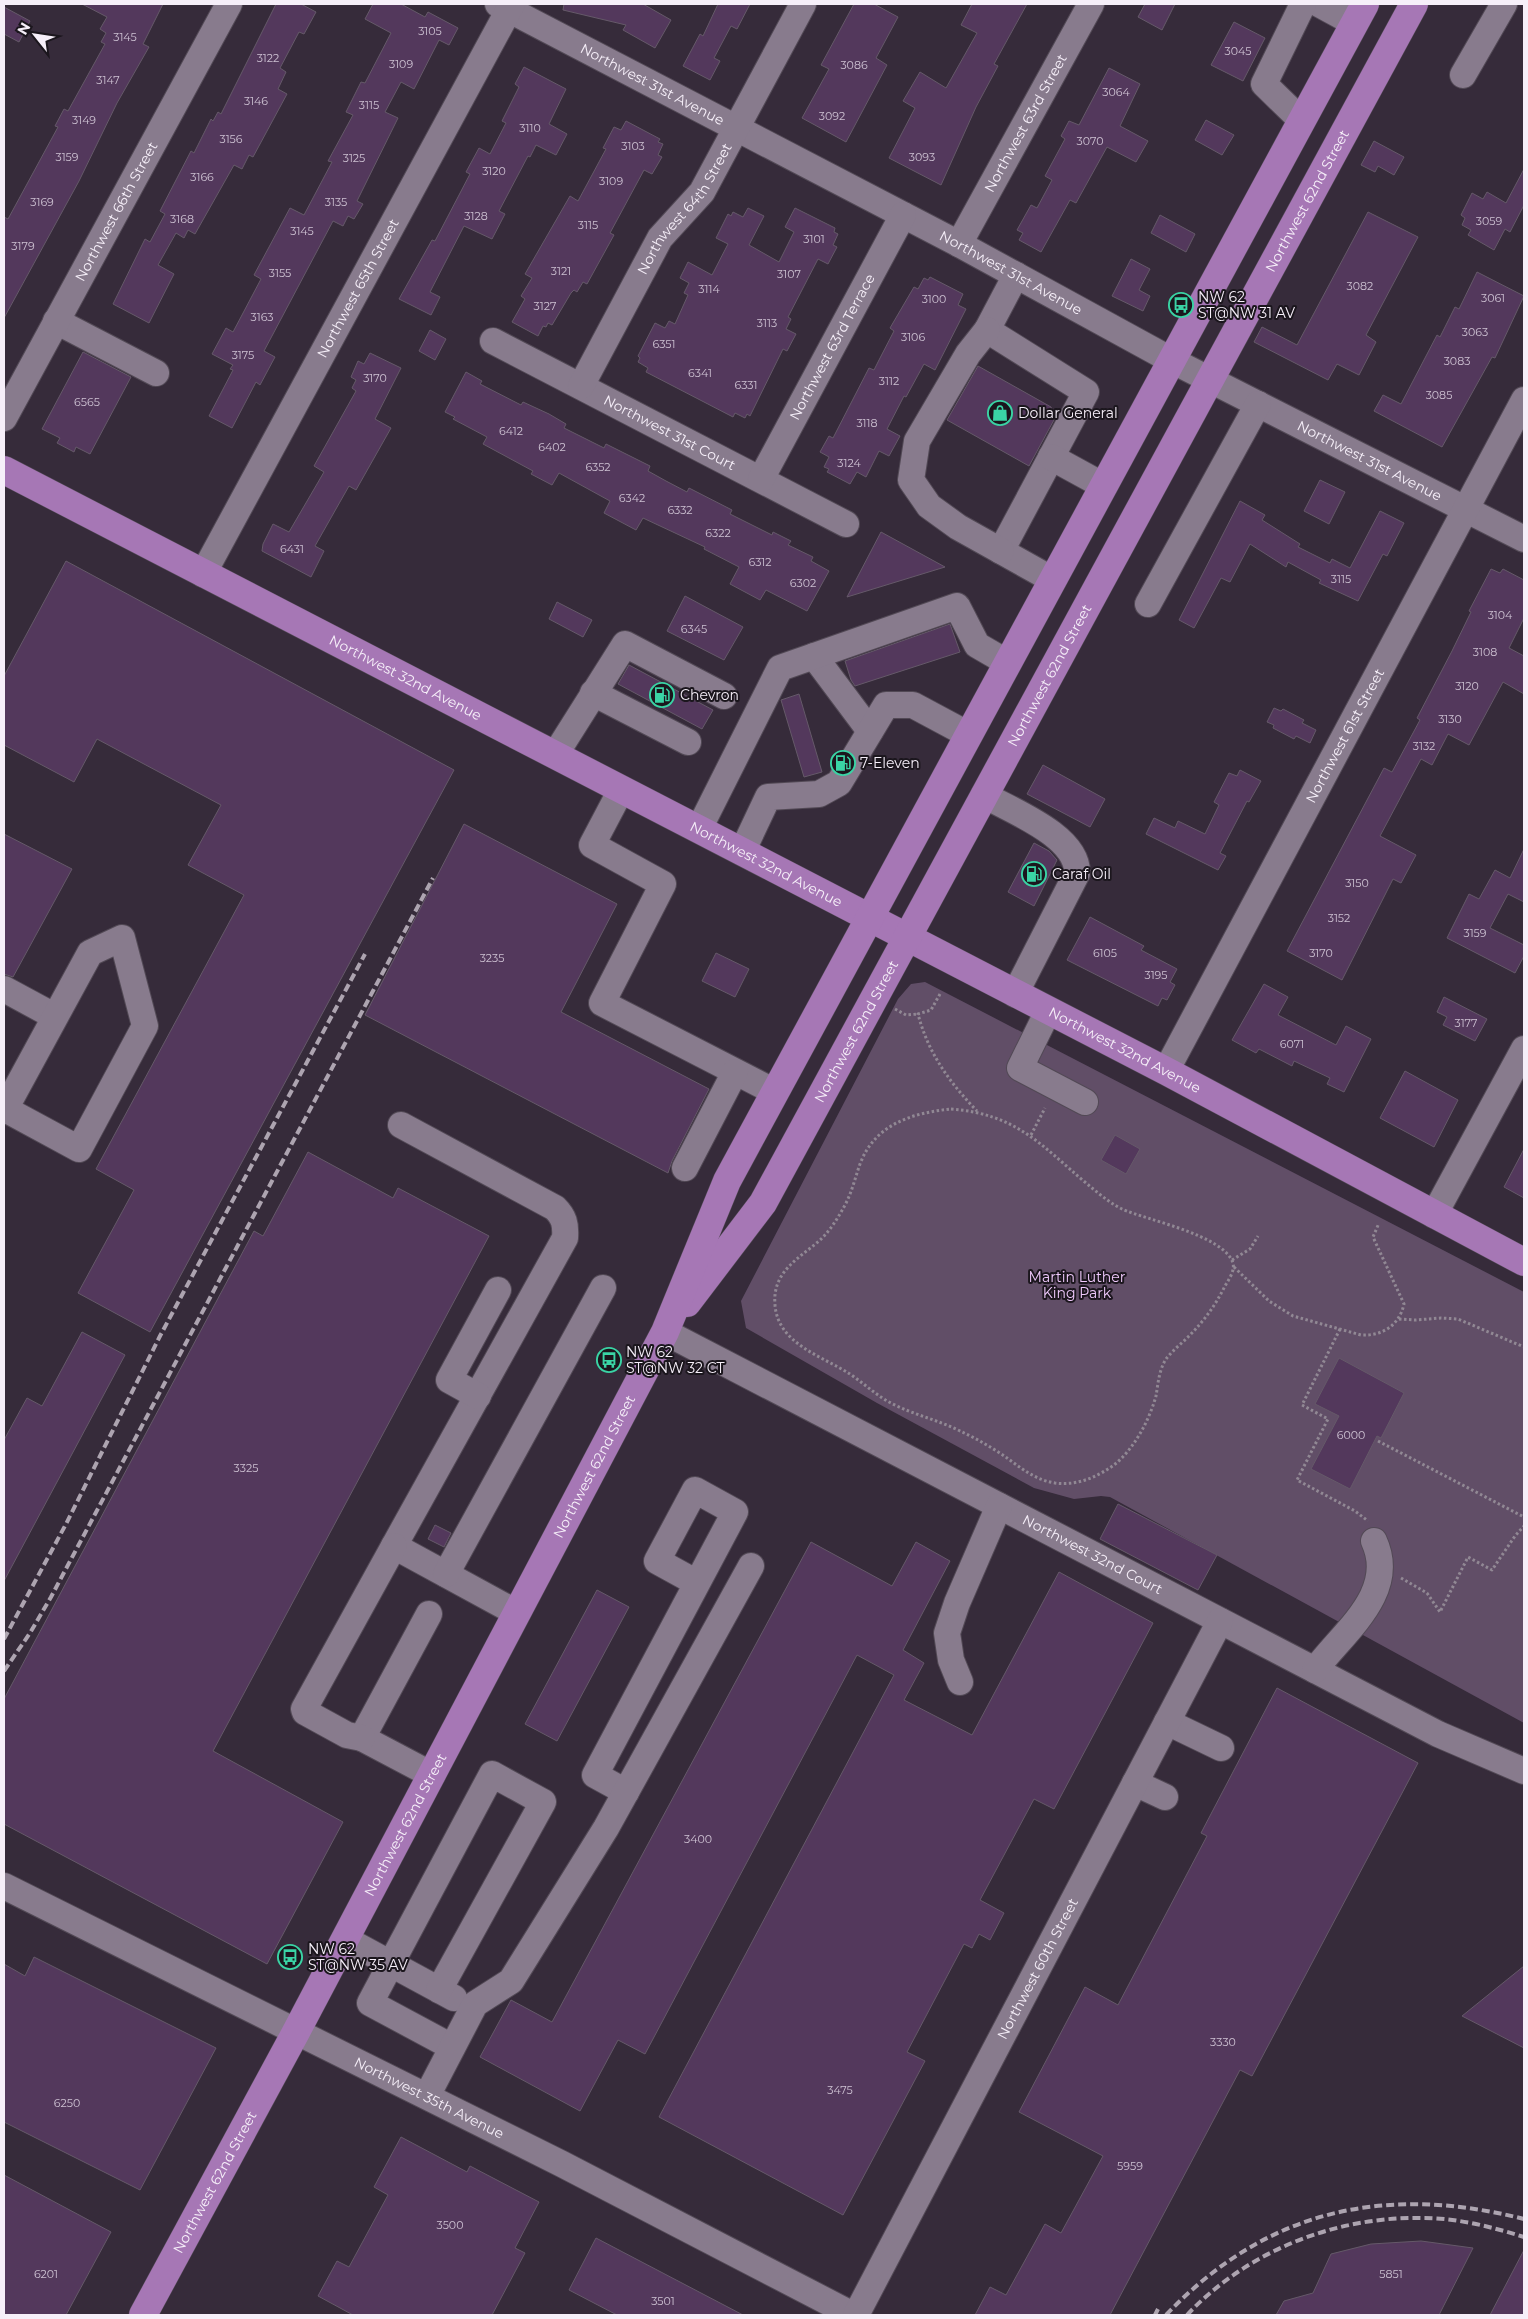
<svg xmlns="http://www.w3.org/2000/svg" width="1528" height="2319" font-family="Montserrat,sans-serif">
<rect width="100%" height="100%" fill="#362b3a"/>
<!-- green -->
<path fill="#614e67" d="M925 982 1524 1292V1723L1110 1497 1101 1496 1074 1499 1034 1488 877 1403 746 1328 741 1301 898 999 911 984Z"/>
<!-- building -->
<path fill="#53385c" stroke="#655969" d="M82 4H163L143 44 149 47 117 103 79 181 4 318V217L8 219 58 127 55 126 64 109 68 111 105 44 101 42 106 33 100 29 107 17Z
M276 4H301L316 12 304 34 299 32 280 68 286 72 278 89 287 94 253 157 249 155 242 169 234 165 195 234 188 230 184 238 176 233 158 265 174 274 149 323 113 304 145 239 150 242 165 214 160 211 191 151 194 153 211 119 213 121 218 112 221 114Z
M373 4H401L425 17 428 12 458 28 449 45 439 40 414 89 401 82 385 112 398 118 357 201 363 204 354 219 348 216 343 226 333 221 264 351 275 357 260 385 256 382 232 428 209 416 233 370 230 369 233 365 212 354 226 328 233 332 261 279 254 275 290 208 304 215 332 162 328 161 353 115 346 112 361 82 365 83 391 33 365 19Z
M564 4H643L671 20 655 48 623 30 626 25 563 10Z
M718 4H750L737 29 731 26 714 58 720 61 710 80 683 66 700 34 703 36Z
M854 4H874L898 17 876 58 887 65 846 142 802 118 829 69 821 65Z
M972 4H1027L994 64 998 66 976 107 941 185 889 158 915 108 903 101 920 72 946 88 977 33 961 25Z
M1145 4H1175L1162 30 1138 17Z
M4 7 30 21 19 42 4 34Z
M1234 22 1265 38 1243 81 1211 65Z
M524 67 566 89 549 124 567 134 556 155 536 145 530 157 528 156 499 211 505 214 492 239 464 226 430 292 440 297 431 315 399 299 432 240 435 241 470 174 466 172 479 148 490 154 506 123 502 121 519 87 515 84Z
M1109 68 1140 84 1120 126 1148 141 1136 162 1107 147 1076 203 1070 200 1041 252 1019 240 1023 233 1017 230 1031 205 1037 208 1052 180 1045 176 1065 139 1061 136 1069 121 1079 125Z
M1206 120 1234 135 1222 155 1195 140Z
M626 121 660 139 658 142 663 144 658 155 662 157 652 174 644 170 610 233 614 235 587 284 583 282 577 292 574 290 571 293 552 325 548 323 546 327 543 326 538 336 512 322 525 299 521 296 532 278 525 274 570 196 578 201 606 149 603 148 614 127 621 130Z
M1374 141 1404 157 1394 175 1378 166 1375 172 1361 165Z
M1524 169V205L1510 232 1505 229 1494 250 1468 235 1471 230 1462 225 1465 218 1461 215 1472 193 1483 199 1487 192 1506 203Z
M748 208 764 216 749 245 779 262 794 232 785 227 795 208 835 228 834 232 838 234 833 245 837 247 828 264 818 259 788 317 791 319 786 329 796 334 787 351 783 349 750 416 747 414 745 418 735 413 733 417 646 372 648 368 638 362 640 358 638 356 655 323 665 328 669 321 675 324 688 295 684 293 689 283 680 278 688 262 712 275 728 244 716 238 728 214 731 216 733 212 743 217Z
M1368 212 1418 237 1366 335 1376 342 1359 375 1337 364 1328 380 1254 342 1262 327 1297 345Z
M1160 215 1195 234 1186 252 1151 233Z
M1131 259 1150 269 1139 290 1150 296 1143 311 1112 296Z
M1477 272 1524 296 1495 358 1492 357 1442 447 1374 411 1383 395 1401 404 1437 335 1440 337 1455 307 1459 309Z
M930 277 963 294 958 305 966 309 935 370 924 364 906 397 904 396 887 429 900 436 889 456 879 451 866 477 857 472 850 484 827 472 829 469 824 467 829 457 820 452 829 436 833 438 869 368 874 370 879 360 894 331 890 328 914 287 918 289 924 278 928 280Z
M430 330 446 339 435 360 419 351Z
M83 352 131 377 90 454 76 447 74 452 57 443 60 438 42 429Z
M370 353 401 368 375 419 391 428 356 490 349 486 315 546 324 551 311 577 262 551 263 544 273 524 289 532 324 472 314 466 356 391 352 388 356 380 351 377 358 361 364 364Z
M978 366 1051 407 1055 418 1029 466 947 420Z
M466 372 482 381 480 384 521 405 523 402 549 414 566 424 564 428 604 448 606 444 650 466 648 471 666 481 687 492 689 488 732 510 730 514 772 535 773 532 791 541 788 545 813 557 811 561 829 571 807 611 766 590 760 600 730 584 739 567 704 549 705 547 643 518 636 530 604 513 610 501 559 473 552 485 531 474 533 471 483 444 487 437 453 419 455 417 445 412Z
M1320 480 1345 492 1329 524 1304 511Z
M1240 501 1265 515 1262 520 1300 544 1298 547 1330 563 1332 559 1350 568 1380 511 1404 523 1387 556 1383 554 1358 601 1319 583 1321 580 1288 562 1286 567 1250 544 1230 582 1221 578 1194 628 1179 620Z
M881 532 945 567 847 597Z
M66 561 454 770 150 1332 78 1293 134 1190 96 1169 244 895 188 865 221 805 97 739 74 782 4 745V676Z
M1491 569 1500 573 1503 569 1524 580V618L1509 648 1524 656V694L1503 682 1469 745 1448 734 1432 765 1421 759 1380 836 1416 855 1401 883 1393 879 1342 980 1287 951 1384 768 1392 772 1420 720 1417 718 1452 651 1471 612 1469 611Z
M685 596 743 627 724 660 667 631Z
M557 602 592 620 583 637 549 619Z
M950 624 960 652 855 686 851 680 845 661Z
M629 665 713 710 702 729 618 684Z
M799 694 822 772 804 777 781 700Z
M1274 708 1281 711 1283 709 1304 720 1302 723 1316 730 1310 743 1296 736 1294 739 1273 728 1274 725 1267 722Z
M1043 765 1105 799 1090 827 1027 794Z
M1240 770 1261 781 1249 802 1247 801 1220 853 1226 856 1218 870 1146 834 1154 818 1175 828 1178 821 1205 834 1219 805 1214 802 1229 773 1237 776Z
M464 824 617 904 561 1012 709 1089 672 1161 668 1173 365 1015Z
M4 834 72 869 13 977 4 974Z
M1034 843 1049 851 1057 860 1034 906 1008 892Z
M1524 849V902L1508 894 1490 928 1524 945V956L1515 973 1447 938 1469 894 1479 899 1495 870 1510 878Z
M1090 917 1144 946 1141 950 1177 969 1170 982 1175 985 1167 1000 1162 998 1158 1006 1067 960Z
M716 953 749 969 735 997 702 981Z
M1264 984 1288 997 1278 1015 1336 1045 1346 1026 1371 1039 1344 1092 1327 1084 1330 1078 1294 1061 1292 1066 1259 1049 1256 1053 1232 1040Z
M1444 997 1487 1019 1475 1041 1443 1025 1447 1017 1437 1012Z
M1405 1071 1458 1100 1434 1147 1380 1118Z
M1115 1135 1140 1149 1126 1174 1101 1160Z
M1524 1149V1198L1504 1187Z
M308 1152 393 1198 398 1188 489 1236 213 1751 343 1822 267 1964 4 1824V1699L254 1231 263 1236Z
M82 1332 125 1355 4 1581V1440L27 1398 42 1406Z
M1339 1358 1404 1393 1381 1438 1377 1436 1350 1489 1311 1469 1339 1416 1315 1404Z
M1118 1504 1217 1555 1198 1590 1100 1539Z
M435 1525 451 1533 444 1547 428 1539Z
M811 1542 892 1586 916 1542 950 1561 903 1650 924 1663 904 1700 972 1735 1059 1572 1153 1623 1054 1809 1034 1799 980 1900 1004 1913 990 1940 979 1934 972 1948 964 1944 907 2052 925 2061 843 2215 659 2117 894 1675 857 1655 645 2054 618 2040 580 2111 480 2057 511 2000 552 2022Z
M597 1590 629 1607 557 1741 525 1724Z
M1277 1688 1418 1763 1252 2076 1240 2070 1110 2315H975L990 2287 1006 2295 1045 2224 1061 2233 1103 2156 1019 2112 1085 1987 1118 2005 1207 1836 1201 1833Z
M34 1957 216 2048 140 2190 4 2122V1964L25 1976Z
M1524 1966V2048L1462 2016Z
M401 2137 467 2172 470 2166 539 2202 515 2248 525 2253 492 2315H353L318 2296 337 2261 349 2267 388 2195 374 2187Z
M4 2175 111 2232 66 2315H4Z
M596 2238 743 2315H617L569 2290Z
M1421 2241 1473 2248 1439 2315H1276L1284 2301 1313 2293 1331 2254 1371 2244Z
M1524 2250V2315H1490Z"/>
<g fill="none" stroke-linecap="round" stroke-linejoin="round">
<defs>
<g id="minor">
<path id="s1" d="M498 4 959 244 1171 360 1524 539"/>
<path d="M1319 4 1354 23"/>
<path d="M1463 75 1504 4"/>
<path d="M1301 120 1264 84 1303 4"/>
<path id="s2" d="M959 244 1091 4"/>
<path d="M1016 275 987 330 1086 392 1001 551 1053 580"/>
<path d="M56 321 156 373"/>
<path d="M987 330 968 354 917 441 911 480 929 506 958 527 1001 551"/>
<path id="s3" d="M493 341 846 524"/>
<path id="s4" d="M581 386 660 238 702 192 803 4"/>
<path id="s5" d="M4 418 229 4"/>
<path d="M1051 457 1104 486"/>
<path id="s6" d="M761 479 903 215"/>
<path id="s7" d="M203 574 512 4"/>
<path d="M1148 604 1258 404"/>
<path d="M814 656 870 731"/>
<path d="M593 693 688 742"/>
<path d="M555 755 625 644 724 696"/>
<path d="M621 790 592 845 663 884 602 1003 775 1092"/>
<path d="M984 795C1012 811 1078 836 1077 873L1015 994"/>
<path d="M699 829 780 668 957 606 977 645 1008 663"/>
<path d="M742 852 768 797 819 794 839 783 886 705H913L969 735"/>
<path d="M4 989 54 1016"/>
<path d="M1048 1011 1020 1068 1085 1102"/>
<path id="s8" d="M1166 1071 1524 400"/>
<path d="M4 1111 90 953 122 938 145 1026 79 1149 5 1109"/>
<path d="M401 1125 555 1208C564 1217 566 1224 565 1238L394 1546 517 1613"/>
<path d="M685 1168 735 1072"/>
<path d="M1434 1215 1524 1049"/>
<path id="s9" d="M665 1332 1438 1734 1524 1771"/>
<path d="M478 1396 449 1380 498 1290"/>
<path d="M446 1574 603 1288"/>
<path d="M429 1614 362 1738 432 1775"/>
<path d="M1315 1670C1343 1632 1398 1593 1374 1541"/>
<path d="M960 1682 951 1660 947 1633 957 1603 999 1506"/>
<path d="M1167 1722 1221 1748"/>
<path d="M362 1738 347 1735 305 1712 304 1709 394 1546"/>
<path d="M1135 1783 1165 1797"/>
<path d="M626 1792 595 1775 735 1512 695 1490 657 1561 697 1583"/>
<path id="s10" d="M4 1886 562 2164 853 2315"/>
<path d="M345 1939 454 1998"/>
<path d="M439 1990 543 1802 492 1774 370 2003 452 2047"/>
<path d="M427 2096 475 2004 511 1981 606 1828 751 1566"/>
<path id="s11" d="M856 2315 1220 1621"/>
</g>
<g id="major">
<path id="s12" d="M4 470 1166 1071 1524 1262"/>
<path id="s13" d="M687 1303 763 1203 1414 4"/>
<path id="s14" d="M143 2315 296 2032 665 1332 727 1181 1365 4"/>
</g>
</defs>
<!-- minor casing -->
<use href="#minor" stroke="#524955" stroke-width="28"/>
<!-- major casing -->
<use href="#major" stroke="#524955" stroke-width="29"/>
<!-- path -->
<path stroke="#918894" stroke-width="3" stroke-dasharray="2.5 2.5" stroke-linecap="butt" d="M940 994 931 1010 918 1014C928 1053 950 1083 977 1111
M895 1009 906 1015 918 1014
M951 1109C1016 1114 1040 1144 1086 1183 1097 1192 1108 1202 1122 1209 1146 1220 1224 1235 1233 1263 1235 1271 1229 1279 1225 1286 1215 1306 1204 1321 1188 1337 1181 1344 1172 1351 1166 1359 1159 1370 1158 1384 1156 1396 1149 1421 1134 1449 1114 1465 1097 1477 1077 1486 1055 1483 1030 1479 1015 1462 995 1450 984 1443 973 1437 962 1432 941 1421 918 1416 897 1406 879 1398 866 1385 850 1374 822 1356 778 1344 775 1305 772 1272 798 1259 819 1241 830 1231 838 1218 845 1205 852 1192 855 1178 860 1164 875 1124 912 1113 951 1109Z
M1031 1135 1045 1108
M1232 1260 1250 1249 1258 1236
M1234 1267 1269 1301 1293 1316 1361 1335C1382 1336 1399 1326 1404 1304L1373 1237 1379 1223
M1399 1319 1416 1320 1441 1318 1458 1319 1524 1347
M1340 1329 1302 1405 1328 1419 1297 1480 1355 1511 1368 1521
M1378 1441 1524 1517
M1401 1578 1427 1593 1440 1612 1468 1557 1492 1570 1515 1536 1524 1526"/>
<!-- minor -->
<use href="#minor" stroke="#887b8d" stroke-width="26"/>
<!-- major -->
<use href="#major" stroke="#a677b5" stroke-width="28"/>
<!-- rail -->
<path stroke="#ada4b0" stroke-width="4" stroke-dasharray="8 4" stroke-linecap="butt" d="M4 1639 66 1524 160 1336 365 954
M4 1671 30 1633 51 1597 433 878
M1155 2315 1158 2309
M1166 2315C1267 2209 1385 2184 1524 2219
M1187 2315C1247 2251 1336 2216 1423 2218 1458 2218 1492 2227 1524 2237"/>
</g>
<!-- icons -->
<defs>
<symbol id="bus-ring" viewBox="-11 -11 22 22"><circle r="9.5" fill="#1b161d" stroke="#3ad4a5" stroke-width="1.5"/><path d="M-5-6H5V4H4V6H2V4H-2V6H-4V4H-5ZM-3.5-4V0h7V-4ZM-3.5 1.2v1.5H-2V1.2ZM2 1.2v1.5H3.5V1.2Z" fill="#3ad4a5"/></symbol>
<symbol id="shop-ring" viewBox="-11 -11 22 22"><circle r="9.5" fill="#1b161d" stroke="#3ad4a5" stroke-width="1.5"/><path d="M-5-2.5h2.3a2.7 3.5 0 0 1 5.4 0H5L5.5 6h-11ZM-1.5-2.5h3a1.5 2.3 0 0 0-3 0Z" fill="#3ad4a5"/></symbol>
<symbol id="fuel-ring" viewBox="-11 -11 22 22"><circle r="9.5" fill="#1b161d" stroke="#3ad4a5" stroke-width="1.5"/><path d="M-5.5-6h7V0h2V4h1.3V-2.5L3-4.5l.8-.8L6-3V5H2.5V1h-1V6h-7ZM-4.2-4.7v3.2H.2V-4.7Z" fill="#3ad4a5"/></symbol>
</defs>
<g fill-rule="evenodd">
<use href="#bus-ring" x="1167" y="291" width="28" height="28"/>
<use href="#shop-ring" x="986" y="399" width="28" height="28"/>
<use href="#fuel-ring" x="648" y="681" width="28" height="28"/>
<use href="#fuel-ring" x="829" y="749" width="28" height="28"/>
<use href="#fuel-ring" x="1020" y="860" width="28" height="28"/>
<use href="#bus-ring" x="595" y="1346" width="28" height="28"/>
<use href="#bus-ring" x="276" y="1943" width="28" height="28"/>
</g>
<g text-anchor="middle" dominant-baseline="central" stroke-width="4" stroke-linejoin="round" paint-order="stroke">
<!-- number labels -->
<g font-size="11" fill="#cdc1d2">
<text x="430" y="31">3105</text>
<text x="125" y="37">3145</text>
<text x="1238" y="51">3045</text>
<text x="268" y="58">3122</text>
<text x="401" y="64">3109</text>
<text x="854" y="65">3086</text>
<text x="108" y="80">3147</text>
<text x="1116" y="92">3064</text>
<text x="256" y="101">3146</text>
<text x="369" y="105">3115</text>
<text x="832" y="116">3092</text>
<text x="84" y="120">3149</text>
<text x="530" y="128">3110</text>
<text x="231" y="139">3156</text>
<text x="1090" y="141">3070</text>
<text x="633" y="146">3103</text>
<text x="67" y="157">3159</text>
<text x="922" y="157">3093</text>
<text x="354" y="158">3125</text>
<text x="494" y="171">3120</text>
<text x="202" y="177">3166</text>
<text x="611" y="181">3109</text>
<text x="42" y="202">3169</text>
<text x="336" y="202">3135</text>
<text x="476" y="216">3128</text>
<text x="182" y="219">3168</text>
<text x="1489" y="221">3059</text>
<text x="588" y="225">3115</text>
<text x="302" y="231">3145</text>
<text x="814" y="239">3101</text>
<text x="23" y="246">3179</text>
<text x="561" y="271">3121</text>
<text x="280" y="273">3155</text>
<text x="789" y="274">3107</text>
<text x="1360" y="286">3082</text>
<text x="709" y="289">3114</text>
<text x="1493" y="298">3061</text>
<text x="934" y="299">3100</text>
<text x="545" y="306">3127</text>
<text x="262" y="317">3163</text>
<text x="767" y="323">3113</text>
<text x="1475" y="332">3063</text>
<text x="913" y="337">3106</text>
<text x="664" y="344">6351</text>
<text x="243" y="355">3175</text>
<text x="1457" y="361">3083</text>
<text x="700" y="373">6341</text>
<text x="375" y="378">3170</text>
<text x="889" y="381">3112</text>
<text x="746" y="385">6331</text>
<text x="1439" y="395">3085</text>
<text x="87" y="402">6565</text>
<text x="867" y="423">3118</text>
<text x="511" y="431">6412</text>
<text x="552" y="447">6402</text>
<text x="849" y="463">3124</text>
<text x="598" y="467">6352</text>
<text x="632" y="498">6342</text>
<text x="680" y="510">6332</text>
<text x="718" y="533">6322</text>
<text x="292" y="549">6431</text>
<text x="760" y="562">6312</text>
<text x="1341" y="579">3115</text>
<text x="803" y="583">6302</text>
<text x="1500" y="615">3104</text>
<text x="694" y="629">6345</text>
<text x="1485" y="652">3108</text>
<text x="1467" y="686">3120</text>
<text x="1450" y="719">3130</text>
<text x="1424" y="746">3132</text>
<text x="1357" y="883">3150</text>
<text x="1339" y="918">3152</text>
<text x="1475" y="933">3159</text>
<text x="1105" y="953">6105</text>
<text x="1321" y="953">3170</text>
<text x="492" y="958">3235</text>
<text x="1156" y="975">3195</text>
<text x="1466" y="1023">3177</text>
<text x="1292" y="1044">6071</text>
<text x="1351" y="1435">6000</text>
<text x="246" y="1468">3325</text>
<text x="698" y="1839">3400</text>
<text x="1223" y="2042">3330</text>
<text x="840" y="2090">3475</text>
<text x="67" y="2103">6250</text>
<text x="1130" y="2166">5959</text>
<text x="450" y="2225">3500</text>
<text x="46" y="2274">6201</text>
<text x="1391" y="2274">5851</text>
<text x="663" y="2301">3501</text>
</g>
<!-- street labels -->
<g font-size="14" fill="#f6eff9" stroke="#1b161d">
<text stroke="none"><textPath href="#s1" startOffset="174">Northwest 31st Avenue</textPath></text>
<text stroke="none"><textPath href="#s2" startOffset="138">Northwest 63rd Street</textPath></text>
<text stroke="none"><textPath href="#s13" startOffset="1266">Northwest 62nd Street</textPath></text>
<text stroke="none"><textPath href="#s4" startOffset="206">Northwest 64th Street</textPath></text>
<text stroke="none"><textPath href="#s5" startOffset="235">Northwest 66th Street</textPath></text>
<text stroke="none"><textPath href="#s1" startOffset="579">Northwest 31st Avenue</textPath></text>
<text stroke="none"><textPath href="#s7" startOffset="325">Northwest 65th Street</textPath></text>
<text stroke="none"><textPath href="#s6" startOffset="150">Northwest 63rd Terrace</textPath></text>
<text stroke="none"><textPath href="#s3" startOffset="199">Northwest 31st Court</textPath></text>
<text stroke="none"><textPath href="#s1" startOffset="984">Northwest 31st Avenue</textPath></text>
<text stroke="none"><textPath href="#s13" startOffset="726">Northwest 62nd Street</textPath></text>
<text stroke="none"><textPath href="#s12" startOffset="452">Northwest 32nd Avenue</textPath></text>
<text stroke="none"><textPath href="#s8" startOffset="380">Northwest 61st Street</textPath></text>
<text stroke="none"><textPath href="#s12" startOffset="858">Northwest 32nd Avenue</textPath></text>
<text stroke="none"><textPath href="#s13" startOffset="321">Northwest 62nd Street</textPath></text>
<text stroke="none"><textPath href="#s12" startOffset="1262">Northwest 32nd Avenue</textPath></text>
<text stroke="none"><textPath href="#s14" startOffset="961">Northwest 62nd Street</textPath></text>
<text stroke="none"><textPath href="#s9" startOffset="482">Northwest 32nd Court</textPath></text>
<text stroke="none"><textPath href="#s14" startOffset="556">Northwest 62nd Street</textPath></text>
<text stroke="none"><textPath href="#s11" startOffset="391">Northwest 60th Street</textPath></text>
<text stroke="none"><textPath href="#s10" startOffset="475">Northwest 35th Avenue</textPath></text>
<text stroke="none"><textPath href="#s14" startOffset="151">Northwest 62nd Street</textPath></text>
</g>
<!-- poi labels -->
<g font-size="14" fill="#f6eff9" stroke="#1b161d" text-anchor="start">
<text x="1198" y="297">NW 62<tspan x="1198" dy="16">ST@NW 31 AV</tspan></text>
<text x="1018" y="413">Dollar General</text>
<text x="680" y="695">Chevron</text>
<text x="860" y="763">7-Eleven</text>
<text x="1052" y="874">Caraf Oil</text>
<text x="626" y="1352">NW 62<tspan x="626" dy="16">ST@NW 32 CT</tspan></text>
<text x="308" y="1949">NW 62<tspan x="308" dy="16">ST@NW 35 AV</tspan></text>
</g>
<!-- park labels -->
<g font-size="14" fill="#f0cafd" stroke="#1b161d">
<text x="1077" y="1277">Martin Luther<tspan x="1077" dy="16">King Park</tspan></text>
</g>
</g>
<!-- border -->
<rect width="1528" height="2319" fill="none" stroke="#f6eff9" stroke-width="10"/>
<!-- north arrow -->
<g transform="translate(35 35) rotate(300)" stroke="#1b161d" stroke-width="4" paint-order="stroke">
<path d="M0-4L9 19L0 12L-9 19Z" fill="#f6eff9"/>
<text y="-8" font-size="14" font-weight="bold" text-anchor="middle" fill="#f6eff9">N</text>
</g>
</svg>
